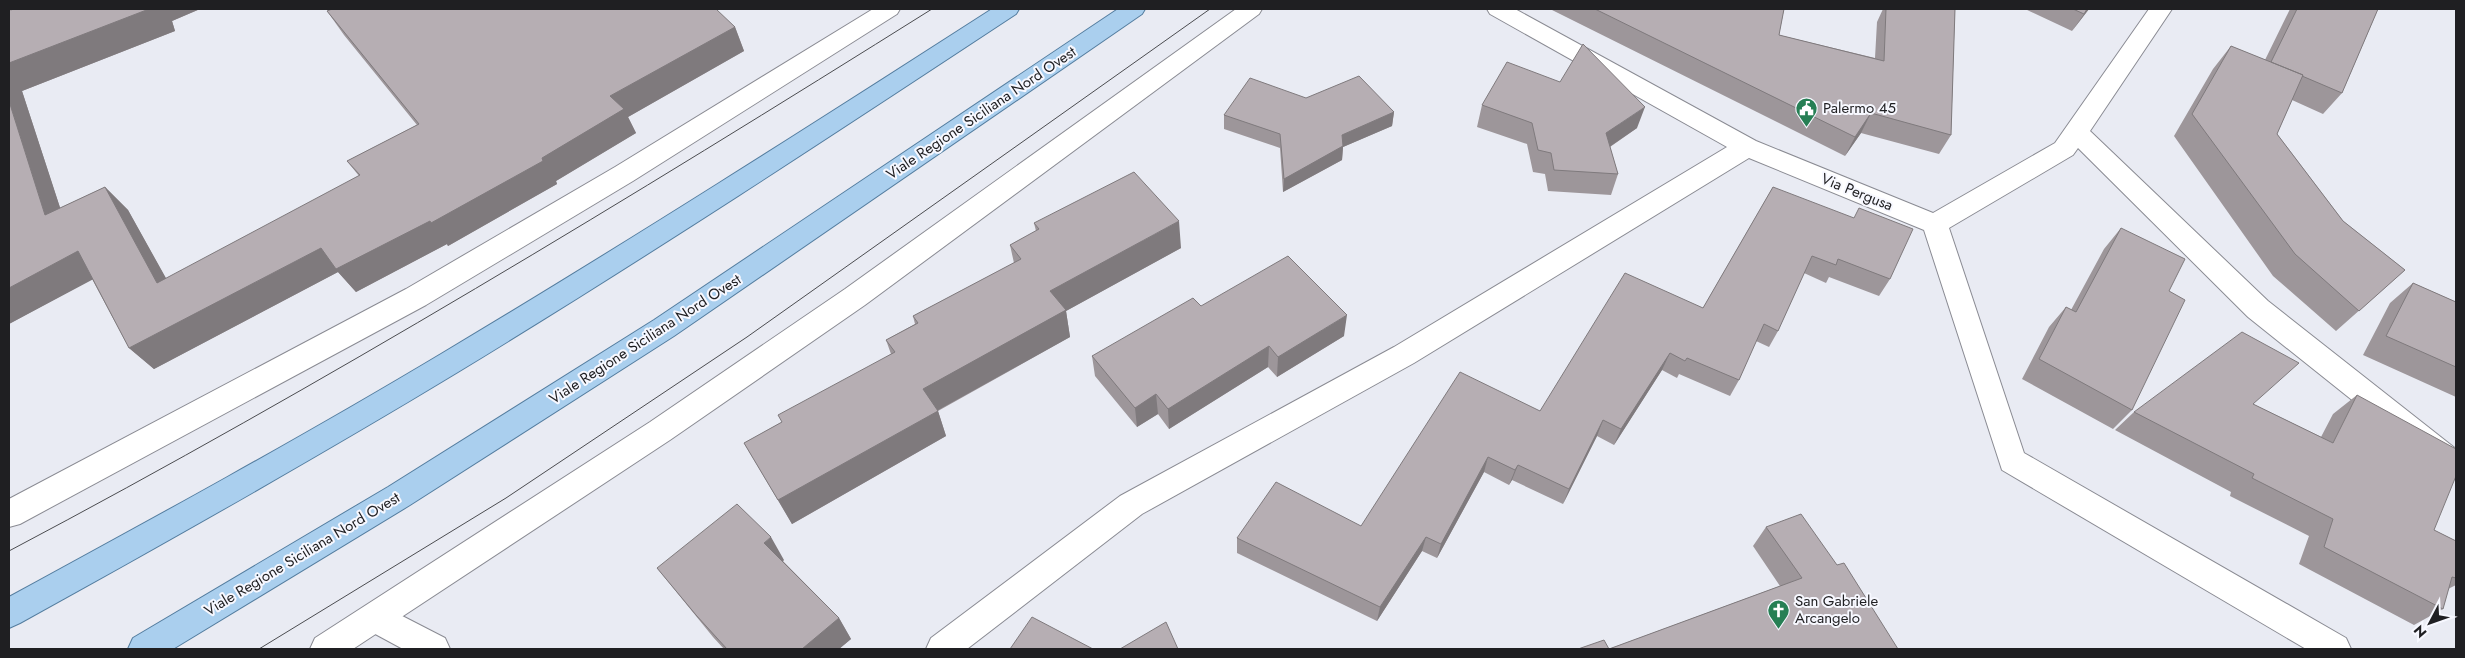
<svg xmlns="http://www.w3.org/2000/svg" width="2465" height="658" font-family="Jost,sans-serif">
<rect width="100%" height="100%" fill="#e9ebf3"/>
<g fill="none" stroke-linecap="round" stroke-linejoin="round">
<defs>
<path id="street" d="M1487 9H1515L1756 141 1933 213 2055 143 2149 9H2172L2090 131 2268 301 2456 449V477L2436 467 2248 317 2078 148 2073 155 1949 228 2024 453 2346 638 2351 649H2306L2002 470 1924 230 1749 158 1414 363 1142 514 967 649H926L931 638 1120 496 1394 347 1727 147 1490 14Z
M377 603 445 638 450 649H403L366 629 361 618 366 607Z"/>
<path id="secondary" d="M873 9H900L897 14 633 181 426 305 20 524 9 527V499L406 289 615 167Z
M1236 9H1262L1259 14 865 305 670 440 353 649H310L315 638 650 422 845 289Z"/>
<path id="primary" d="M992 9H1019L1016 14C831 136 647 257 458 372 314 459 167 542 20 623L9 628V597C154 518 299 439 441 354 627 243 810 126 992 9Z
M1118 9H1145L1142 14 674 336 410 505 173 649H128L133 638 388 487 654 320Z"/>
</defs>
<!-- street casing -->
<use href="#street" stroke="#8a8b93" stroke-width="2"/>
<!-- secondary casing -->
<use href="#secondary" stroke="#8a8b93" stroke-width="2"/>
<!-- primary casing -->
<use href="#primary" stroke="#547d9f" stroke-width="2"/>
<!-- street -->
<use href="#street" fill="#fff" fill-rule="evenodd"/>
<!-- secondary -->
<use href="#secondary" fill="#fff" fill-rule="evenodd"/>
<!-- primary -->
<use href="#primary" fill="#aacfee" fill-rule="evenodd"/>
<!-- tram -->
<path stroke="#4b4c50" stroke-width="1" d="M9 551C325 384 629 199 932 9
M259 649 506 498 747 337 1210 9"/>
</g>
<!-- wall -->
<path fill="#9d969a" d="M9 9H200L172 21 175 31 22 91 60 208 105 187 128 210 166 279 359 176 347 161 417 125 344 35 327 11 735 27 744 51 628 117 636 133 556 181 557 184 448 246 447 244 356 292 338 272 154 369 129 348 92 279 9 324Z
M1550 9H1784L1779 35 1875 58 1877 22 1883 9H1955L1951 135 1939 154 1861 133 1845 156Z
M2025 9H2089L2072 31Z
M2290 9H2378L2342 93 2323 114 2292 100 2277 134 2343 221 2405 270 2336 331 2273 276 2174 136 2213 69 2231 46 2265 60Z
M1306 98 1394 112 1392 126 1343 147 1342 160 1283 192 1280 148 1224 129V115Z
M1482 105 1637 128 1610 147 1618 174 1611 195 1548 191 1545 174 1533 172 1527 144 1477 127Z
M1773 187 1890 279 1879 296 1829 277 1826 283 1804 273 1778 331 1769 347 1756 341 1739 380 1730 396 1679 374 1677 378 1662 370 1614 445 1597 436 1563 504 1512 480 1509 485 1484 472 1437 558 1422 551 1377 621 1237 553V538L1361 526 1540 411 1703 308Z
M1034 223 1181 248 1066 311 1070 337 938 411 946 436 792 524 744 443 782 422 891 354 886 340 915 324 913 316 1014 263 1010 245 1036 231Z
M2121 228 2169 291 2132 410 2113 429 2022 379 2049 327 2066 307 2071 310 2104 249Z
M2413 283 2456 302V397L2363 355 2390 303Z
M1201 306 1344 336 1277 377 1268 367 1169 429 1158 414 1137 427 1095 376 1092 356Z
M2357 395 2434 530 2456 541V585L2448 589 2443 609 2414 625 2299 564 2309 536 2230 496 2231 492 2115 430 2134 412 2253 404 2321 437 2333 414Z
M1766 527 1898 649H1609L1780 586 1753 546Z
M784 560 783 561 839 618 851 639 839 649H724L713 637 657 568Z"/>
<!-- shaded-wall -->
<path fill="#7f7a7d" d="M149 9H200L172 21 175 31 22 91 70 238 45 215 9 101V63Z
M2087 9H2089L2072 31 2084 14Z
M735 27 744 51 628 117 636 133 556 181 557 184 448 246 447 244 356 292 338 272 154 369 129 348 321 248 430 221 542 158 610 96Z
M1645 107 1637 128 1599 154 1606 133Z
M1394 112 1392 126 1343 147 1342 160 1283 192 1284 179 1342 135Z
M1871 113 1861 133 1845 156 1855 137Z
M105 187 128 210 181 305 157 283Z
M1179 221 1181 248 1066 311 1070 337 931 414 923 389 1050 291Z
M78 251 103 274 9 324V288Z
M1347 315 1344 336 1277 377 1278 357Z
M1269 346 1268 367 1169 429 1168 409Z
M1670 353 1662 370 1614 445 1621 429Z
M1156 394 1158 414 1137 427 1135 408Z
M938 411 946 436 792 524 778 500Z
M1603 420 1597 436 1563 504 1569 489Z
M1488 457 1484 472 1437 558 1441 544Z
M1518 465 1512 480 1509 485 1515 470Z
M771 537 784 560 778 565 764 543Z
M1426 537 1422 551 1377 621 1380 607Z
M839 618 851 639 839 649H802Z"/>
<!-- building -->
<path fill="#b6aeb3" stroke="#7f7a7d" d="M9 9 11 10 13 9H149L9 63Z
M332 9H716L735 27 610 96 624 109 542 158 543 161 431 223 430 221 336 269 321 248 129 348 78 251 9 288V101L45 215 105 187 157 283 360 175 347 161 419 124 327 11Z
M1595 9H1784L1779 35 1884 61 1886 9H1955L1951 135 1871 113 1855 137Z
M2073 9H2087L2084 14Z
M2297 9H2378L2342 93 2302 76 2303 75 2271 62Z
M1583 44 1645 107 1606 133 1618 174 1554 170 1551 153 1538 150 1532 123 1482 105 1507 62 1560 82Z
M2231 46 2303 75 2277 134 2343 221 2405 270 2359 311 2295 254 2192 114Z
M1359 76 1394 112 1342 135 1343 146 1284 179 1280 134 1224 115 1250 78 1306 98Z
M1134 172 1179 221 1050 291 1066 310 923 389 938 411 778 500 744 443 782 422 778 415 895 352 886 340 918 323 913 316 1021 259 1010 245 1039 229 1034 223Z
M1773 187 1854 218 1859 208 1913 229 1890 279 1838 259 1836 265 1812 256 1778 331 1764 324 1739 380 1687 358 1685 361 1670 353 1621 429 1603 420 1569 489 1518 465 1515 470 1488 457 1441 544 1426 537 1380 607 1237 538 1276 482 1361 526 1460 372 1540 411 1625 273 1703 308Z
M2121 228 2185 259 2169 291 2185 300 2132 410 2039 359 2066 307 2076 312Z
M1288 256 1347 315 1278 357 1269 346 1168 409 1156 394 1135 408 1092 356 1193 298 1201 306Z
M2413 283 2456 302V367L2386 336Z
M2242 332 2299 363 2253 404 2333 443 2357 395 2456 449V476L2434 530 2456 541V578L2452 577 2443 609 2324 547 2333 519 2252 478 2254 474 2134 412Z
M737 504 771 537 764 543 839 618 802 649H727L696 615 657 568Z
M1801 514 1837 565 1844 563 1898 649H1578L1604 640 1609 649 1802 578 1766 527Z
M1032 617 1093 649H1010Z
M1166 622 1178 649H1120Z"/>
<!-- icons -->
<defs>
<symbol id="civic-pin" viewBox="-11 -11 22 30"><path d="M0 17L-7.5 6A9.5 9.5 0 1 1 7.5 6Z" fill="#267f54" stroke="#f7f8ff"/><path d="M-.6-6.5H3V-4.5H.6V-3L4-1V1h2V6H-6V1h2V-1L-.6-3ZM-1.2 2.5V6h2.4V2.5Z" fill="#fff"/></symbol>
<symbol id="church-pin" viewBox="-11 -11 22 30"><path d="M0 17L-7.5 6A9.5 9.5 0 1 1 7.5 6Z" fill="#267f54" stroke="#f7f8ff"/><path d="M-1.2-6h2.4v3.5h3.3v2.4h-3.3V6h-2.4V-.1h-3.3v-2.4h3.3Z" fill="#fff"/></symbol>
</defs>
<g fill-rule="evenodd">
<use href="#civic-pin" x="1794" y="96" width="25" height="34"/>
<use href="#church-pin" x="1766" y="598" width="25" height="34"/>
</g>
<g text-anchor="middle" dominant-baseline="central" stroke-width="4" stroke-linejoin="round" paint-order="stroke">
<!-- poi labels -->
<g font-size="15" fill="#1f1f22" stroke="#f7f8ff" text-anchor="start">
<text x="1823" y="108">Palermo 45</text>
<text x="1795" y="601">San Gabriele<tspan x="1795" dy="17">Arcangelo</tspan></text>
</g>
<!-- street labels -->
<g font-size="15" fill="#1f1f22" stroke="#f7f8ff">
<text transform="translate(981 113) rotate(-34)">Viale Regione Siciliana Nord Ovest</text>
<text transform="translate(1857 192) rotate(22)">Via Pergusa</text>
<text transform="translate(645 339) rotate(-33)">Viale Regione Siciliana Nord Ovest</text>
<text transform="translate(302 554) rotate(-31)">Viale Regione Siciliana Nord Ovest</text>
</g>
</g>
<!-- border -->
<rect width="2465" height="658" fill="none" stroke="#1f1f22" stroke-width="20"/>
<!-- north arrow -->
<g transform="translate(2430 623) rotate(229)" stroke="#f7f8ff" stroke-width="4" paint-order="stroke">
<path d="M0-4L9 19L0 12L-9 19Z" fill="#1f1f22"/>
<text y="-8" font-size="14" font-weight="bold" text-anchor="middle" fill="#1f1f22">N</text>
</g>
</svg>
